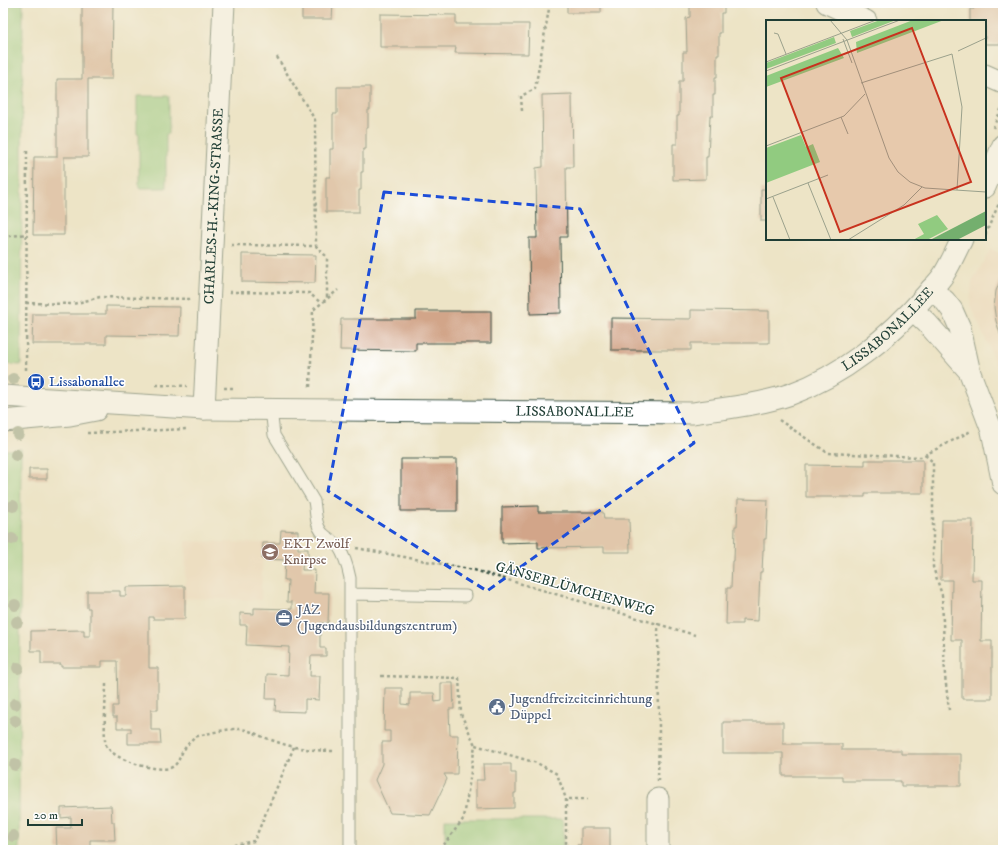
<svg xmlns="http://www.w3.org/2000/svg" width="1006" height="853" font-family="'IM FELL DW Pica',serif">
<rect width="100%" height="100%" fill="#fff"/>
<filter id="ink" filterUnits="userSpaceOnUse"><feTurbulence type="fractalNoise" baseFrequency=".025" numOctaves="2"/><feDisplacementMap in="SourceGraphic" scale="8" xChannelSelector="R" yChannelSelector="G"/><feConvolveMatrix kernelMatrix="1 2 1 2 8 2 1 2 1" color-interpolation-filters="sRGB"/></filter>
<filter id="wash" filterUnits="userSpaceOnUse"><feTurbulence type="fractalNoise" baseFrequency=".012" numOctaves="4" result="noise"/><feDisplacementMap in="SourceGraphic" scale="16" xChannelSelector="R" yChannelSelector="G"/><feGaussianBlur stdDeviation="0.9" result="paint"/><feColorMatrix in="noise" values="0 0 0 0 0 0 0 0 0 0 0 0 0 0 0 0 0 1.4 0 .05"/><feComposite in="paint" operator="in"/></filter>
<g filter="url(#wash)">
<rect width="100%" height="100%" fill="#ede4c6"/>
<!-- built -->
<path fill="#eed7bb" d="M991 249 1003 255V387L989 347 970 305 972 282Z
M186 541 263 543 261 600 185 598Z"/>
<!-- green -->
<path fill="#91cb80" stroke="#58845a" d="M3 3H23L21 365 3 364Z
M137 96H169V134H166V188H139V134H137Z
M21 449 19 850H3V450Z
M445 819H563V850H445Z"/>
<g id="blocks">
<!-- building -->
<path fill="#d2a589" d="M82 3H113L112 79H88V157H64V235H33L34 157H57V79H82Z
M302 3H333L332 19H302Z
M567 3H601V13H567Z
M690 3H724V13H721V33H719V55H717V77H715V95H713V116H710L708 157H706V179L673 180V144H677V116H679V81H683V52H687L686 18 690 17Z
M974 3H1003V44H985V21H970V9H974Z
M380 14 456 15V24H529L528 54 455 53 456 47H380Z
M337 87H370V110H368V128H366V149H363V172H361V190H359V212H326V177H330V149H333V114H337Z
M572 94 573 167H566L567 237H560L561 313 530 314 529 238H537L536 168 543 167 542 95Z
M761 189H767V221H761Z
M242 254 316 255 315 283 242 282Z
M1003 274V343L996 321 994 307 996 291Z
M106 306 180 307 179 336 106 335V344H32L33 314H106Z
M691 310 769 311V343H691V350H611V318L691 319Z
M416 311H491V343H416V351L340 350 341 319H416Z
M401 459H457V511H401Z
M865 460H923V493H865V497H806V465L865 466Z
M29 469H47V479H29Z
M738 499 768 500 766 539H764V550H763L762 572H760L758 621 742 620V624H726L727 588H731L732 561H734L735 526H737Z
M538 506V512H603L604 519H629L630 552H604V547L538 548V542L502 543V507Z
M942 520H973L972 580H982L981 641H992V699H962V640H951L952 580H941Z
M281 530 298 531V549H308V560H303L302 570H315L314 593H329L328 623H320V648H326V656H311L310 676H320L319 700 305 699V712L275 711 276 699H266L267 674 288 675 289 647 246 645 247 625H240V613L254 614V608L292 609V602H287L288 580H284L285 560 262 559 263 543H280Z
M185 586V619H153V617H149V668H158V710H151V730H160L161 744H128V732H131V728H117V717H113V706H118L117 661H102V667H61V664H41V651H31V631L84 630V636H90V608H87V591H120V596H126V587Z
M441 683H453L454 709H449L450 735H458L457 774H444L447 779 430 815 390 813 375 780 382 764V742H390V731H384L385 688H402V704L410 705V693H434L435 702 441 701Z
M723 722H783V744H842V750H901V754H961V786H901V781H842V776H783V753H723Z
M483 764H511V773H516V793H514V808L476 809V780H484Z
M111 806 112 822H114L115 840H90V850H57L56 828H71V817L61 818V808Z
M581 828H610V850H577V845H581Z"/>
</g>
</g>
<g filter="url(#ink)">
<use href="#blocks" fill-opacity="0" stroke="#3e564a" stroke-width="1"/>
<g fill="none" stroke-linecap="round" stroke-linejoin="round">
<defs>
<path id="service" d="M271 409 274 435 314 501C316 511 315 523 321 531 325 537 334 540 338 546 344 555 348 568 350 578V850
M350 594 466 596"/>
<g id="minor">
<path d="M827 3 866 21"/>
<path d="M985 75 1003 83"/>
<path d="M985 187 1003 145"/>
<path d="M931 289 945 301 952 310 960 328 970 373 992 431 1003 484"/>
<path d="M913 310 927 323 969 371"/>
<path id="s1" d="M3 396 204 409 693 413C725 408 759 405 791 394 843 375 890 337 926 295 932 288 939 282 944 274 951 263 956 251 962 239"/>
<path id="s2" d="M204 409 224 3"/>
<path d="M3 421 70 415 96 410"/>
<path d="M658 850V799"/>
</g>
</defs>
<!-- service casing -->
<use href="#service" stroke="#3e564a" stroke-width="13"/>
<!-- minor casing -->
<use href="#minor" stroke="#3e564a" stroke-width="23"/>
<!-- path -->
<path stroke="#3e564a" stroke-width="2.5" stroke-dasharray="3 3" stroke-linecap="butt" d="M277 57 315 120 316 246
M522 111 521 96 535 89 550 3
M993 128 1003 105
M985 235 1001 199
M3 237 27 234
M231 245 316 246 327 257V298
M229 292 309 293 321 303
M26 303 73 304 100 297 191 299
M26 370 27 150
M62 379H75
M156 385 187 386
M310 387 313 310 338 290
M224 388H235
M779 420 828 453 921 457 971 431
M87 433 188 429
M925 455 933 462V567L942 595 945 676 949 710
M356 548 474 570 695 635
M381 676 459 678 461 714 475 745
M106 684C106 694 103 740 106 745 112 760 156 772 170 768 178 765 179 758 183 751 186 746 190 742 194 737 206 734 229 728 240 729 251 730 259 736 269 739 291 748 313 751 336 751
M3 685V754
M1001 725 1003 726
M658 781 659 728 658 623
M210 850 254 841 294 747
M440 850 464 818 475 745 537 763 557 774 566 799
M566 850V799H588"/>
<!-- service -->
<use href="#service" stroke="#fff" stroke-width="11"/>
<!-- minor -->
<use href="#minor" stroke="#fff" stroke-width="21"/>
</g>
<!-- trees -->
<g fill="#8c9b80">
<circle cx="13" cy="379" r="6"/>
<circle cx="18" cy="434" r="6"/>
<circle cx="16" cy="455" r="6"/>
<circle cx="13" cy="506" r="6"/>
<circle cx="12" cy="539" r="6"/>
<circle cx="15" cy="605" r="6"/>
<circle cx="17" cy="622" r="6"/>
<circle cx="18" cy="668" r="6"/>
<circle cx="15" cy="704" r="6"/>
<circle cx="15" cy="721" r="6"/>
<circle cx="15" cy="765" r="6"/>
<circle cx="13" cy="836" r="6"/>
</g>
</g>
<!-- marked area -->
<path d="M0 0H1006V853H0ZM384 192 580 209 694 443 487 591 328 491Z" fill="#ede4c6" fill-opacity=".55" fill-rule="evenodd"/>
<path fill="none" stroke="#1d4ed8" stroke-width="3" stroke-dasharray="8 5" stroke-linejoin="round" d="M384 192 580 209 694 443 487 591 328 491Z"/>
<!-- icons -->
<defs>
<symbol id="bus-disc" viewBox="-11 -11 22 22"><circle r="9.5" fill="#1a4fb4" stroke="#fff"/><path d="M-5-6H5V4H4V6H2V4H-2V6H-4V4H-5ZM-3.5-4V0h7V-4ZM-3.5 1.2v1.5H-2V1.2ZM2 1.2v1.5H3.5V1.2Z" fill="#fff"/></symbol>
<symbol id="school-disc" viewBox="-11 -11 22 22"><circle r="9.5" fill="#8d6e63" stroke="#fff"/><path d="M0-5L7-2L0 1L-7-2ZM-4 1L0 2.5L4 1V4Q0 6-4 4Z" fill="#fff"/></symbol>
<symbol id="office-disc" viewBox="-11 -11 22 22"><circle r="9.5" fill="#5c6f8a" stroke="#fff"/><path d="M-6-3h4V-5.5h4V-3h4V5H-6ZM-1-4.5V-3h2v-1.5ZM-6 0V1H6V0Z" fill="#fff"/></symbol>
<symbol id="civic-disc" viewBox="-11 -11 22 22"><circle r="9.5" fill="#5c6f8a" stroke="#fff"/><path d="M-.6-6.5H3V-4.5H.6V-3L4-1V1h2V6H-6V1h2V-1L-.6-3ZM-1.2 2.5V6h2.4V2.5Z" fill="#fff"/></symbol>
</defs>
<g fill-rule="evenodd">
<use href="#bus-disc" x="26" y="372" width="20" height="20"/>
<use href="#school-disc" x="260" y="542" width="20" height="20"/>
<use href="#office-disc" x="274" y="608" width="20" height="20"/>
<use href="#civic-disc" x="487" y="697" width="20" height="20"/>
</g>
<g text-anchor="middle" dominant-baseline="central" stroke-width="3" stroke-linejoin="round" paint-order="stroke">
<!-- street labels -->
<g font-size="14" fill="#1f3d34" stroke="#fff">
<text stroke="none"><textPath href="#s2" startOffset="203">CHARLES-H.-KING-STRASSE</textPath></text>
<text stroke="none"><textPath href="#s1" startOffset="908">LISSABONALLEE</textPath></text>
<text stroke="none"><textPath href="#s1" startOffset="572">LISSABONALLEE</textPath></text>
<text transform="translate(575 589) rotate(16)">GÄNSEBLÜMCHENWEG</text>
</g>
<!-- transit labels -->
<g font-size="14" fill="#164399" stroke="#fff" text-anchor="start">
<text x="49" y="382">Lissabonallee</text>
</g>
<!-- education labels -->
<g font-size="14" fill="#785e54" stroke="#fff" text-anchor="start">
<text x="283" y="544">EKT Zwölf<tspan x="283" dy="16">Knirpse</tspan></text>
</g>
<!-- service labels -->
<g font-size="14" fill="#4e5e75" stroke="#fff" text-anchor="start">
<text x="297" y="610">JAZ<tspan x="297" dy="16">(Jugendausbildungszentrum)</tspan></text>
<text x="510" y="699">Jugendfreizeiteinrichtung<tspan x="510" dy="16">Düppel</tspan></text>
</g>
</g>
<!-- overview -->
<g transform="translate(766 20)">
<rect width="220" height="220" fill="#ede4c6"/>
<path d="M114 0H130L86 17 84 11ZM147 0H178L91 33 90 22ZM68 17 70 23 0 49V43ZM72 28 78 38 0 67V56ZM35 115 40 127 47 124 54 142 0 163V128ZM171 195 182 209 161 220H147L158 214 152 204Z" fill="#91cb80"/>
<path d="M220 191V205L191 220H164Z" fill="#74af6e"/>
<path fill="none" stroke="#9ba18c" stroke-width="1" d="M64 0 81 20M8 13 12 14 20 34M77 19 86 43M81 20 123 138 132 152 144 162 159 168 220 172M192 31 220 18M0 42 110 0M0 51 134 0M95 63 186 34 196 87 191 170M75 97 82 114M0 126 78 96 99 74M42 163 65 220M7 177 24 220M0 179 62 155M82 220 138 185 156 167"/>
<path fill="#c8321e" fill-opacity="0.15" stroke="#c8321e" stroke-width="2" d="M146 8 205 162 74 212 15 58Z"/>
<rect width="220" height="220" fill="none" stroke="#1f3d34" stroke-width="2"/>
</g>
<!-- margin -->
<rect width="1006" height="853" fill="none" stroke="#fff" stroke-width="16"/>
<!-- scale -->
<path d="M28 819v6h54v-6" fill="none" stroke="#1f3d34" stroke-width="2"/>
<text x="34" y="819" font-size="12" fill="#1f3d34" stroke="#ffffff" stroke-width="3" paint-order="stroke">20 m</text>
</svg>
